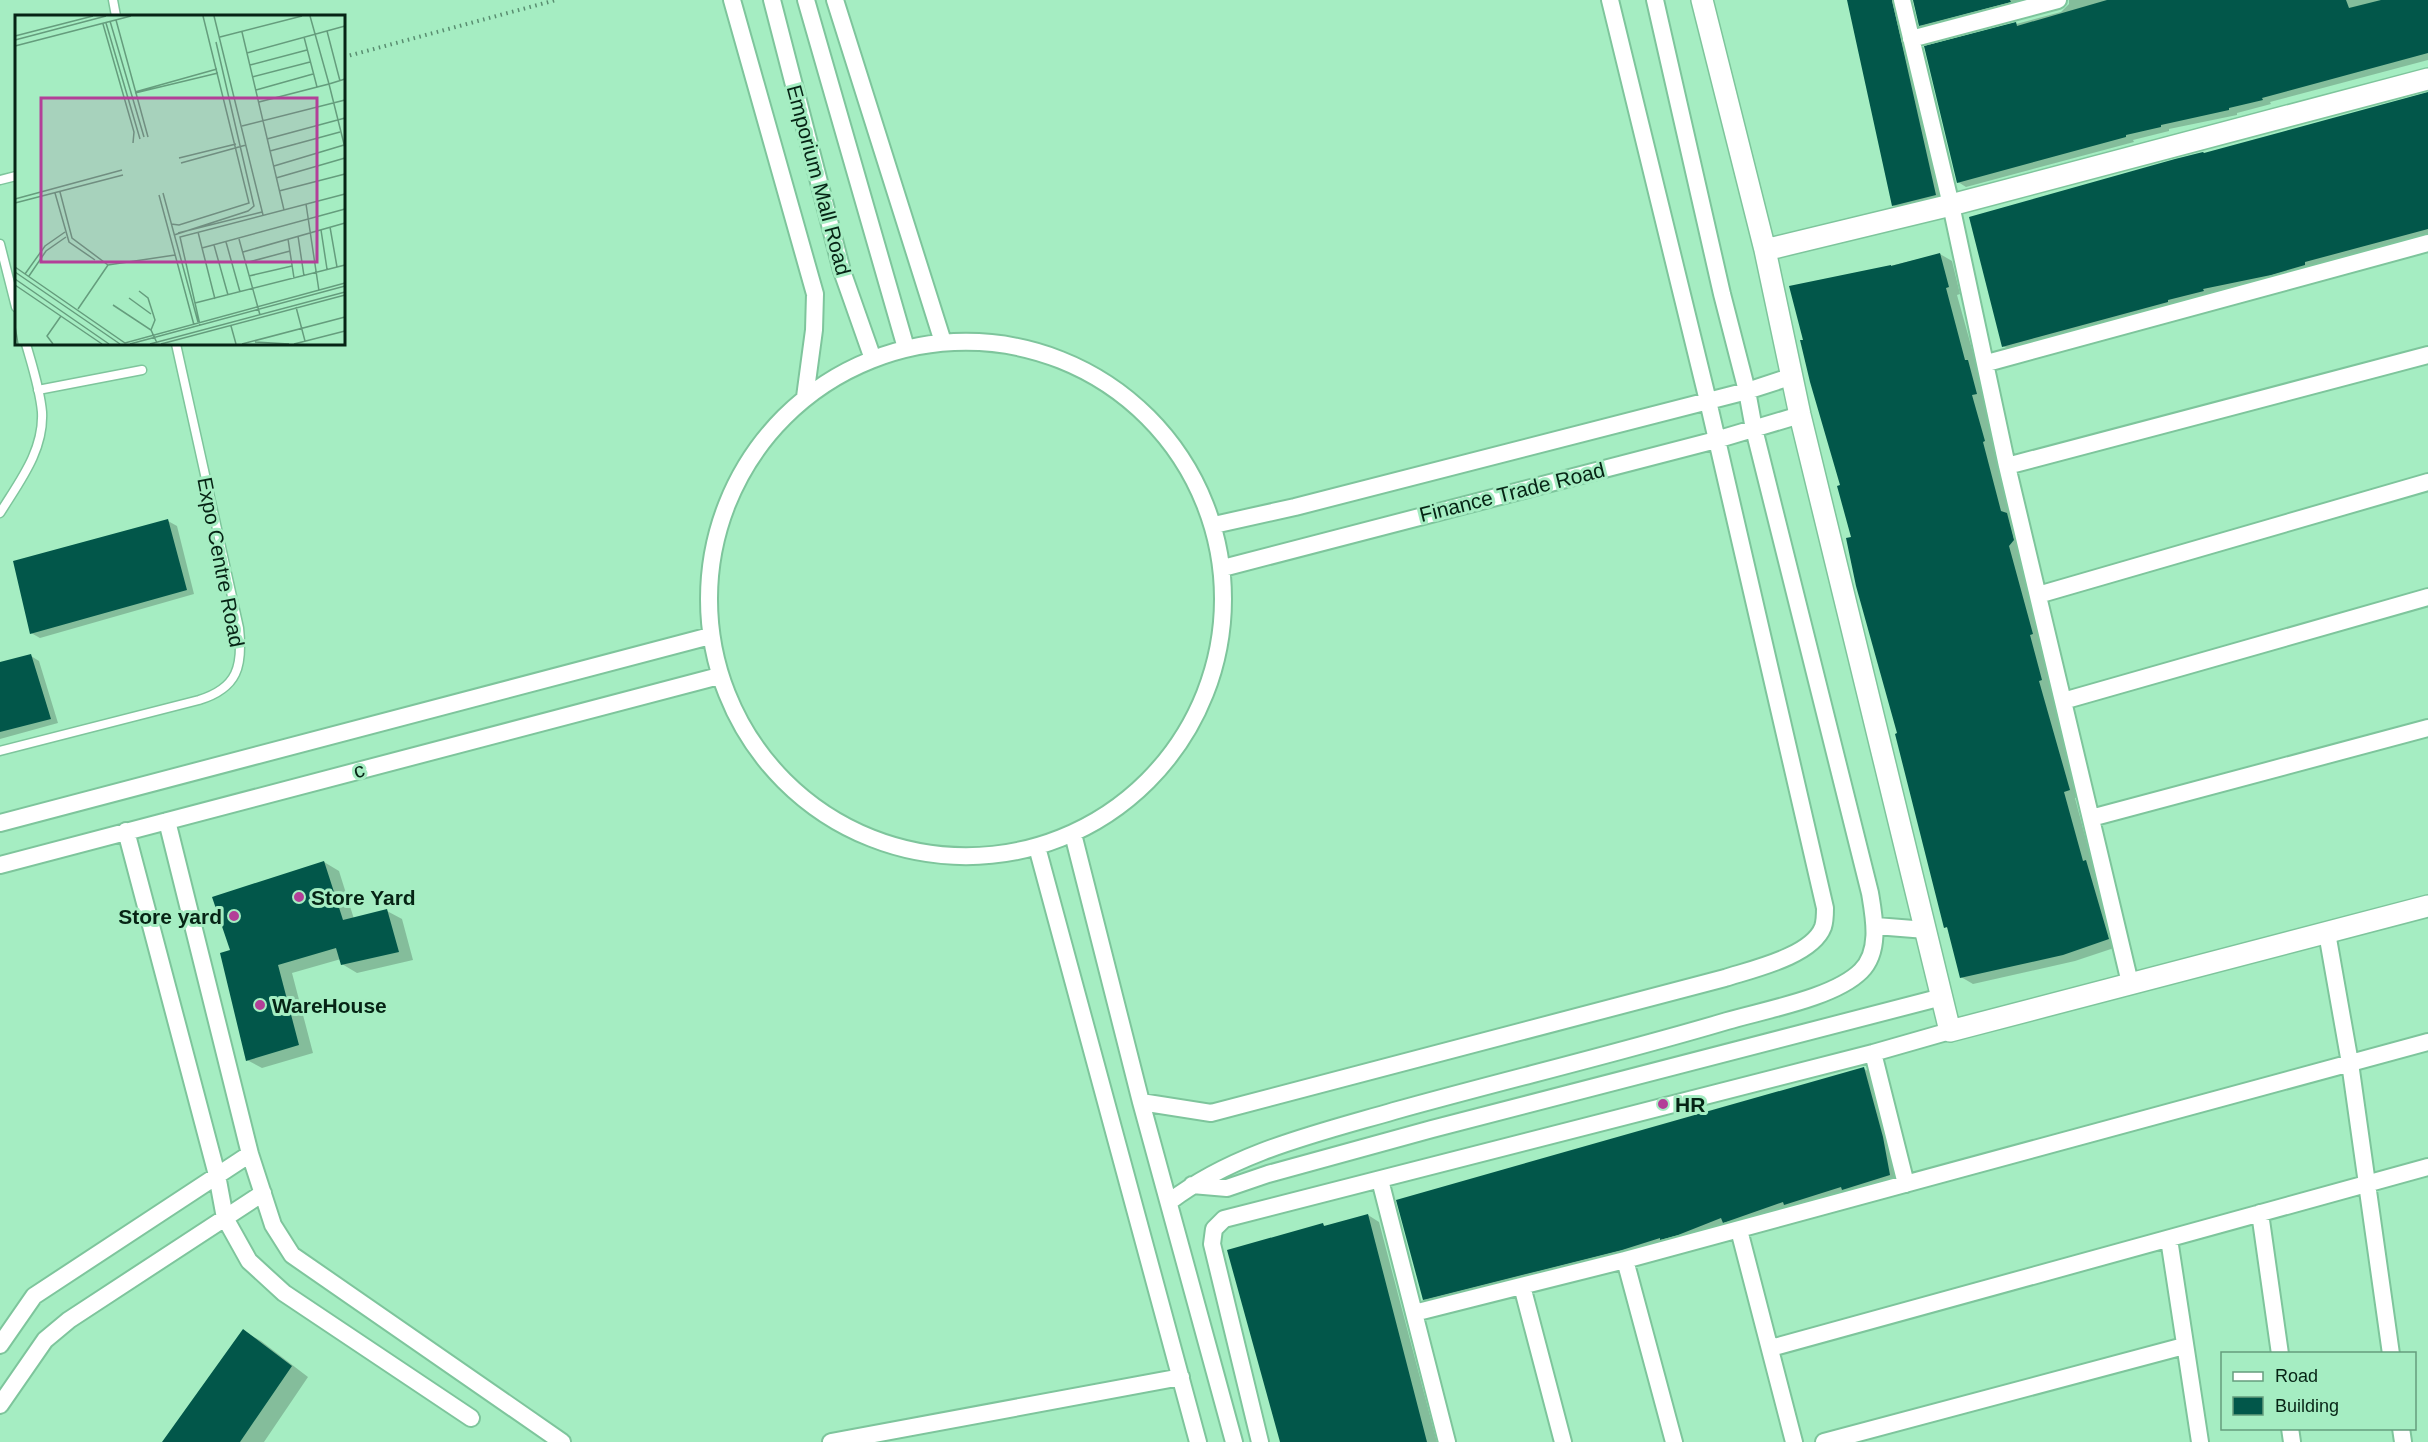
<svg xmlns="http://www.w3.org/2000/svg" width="2428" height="1442" font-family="Helvetica,sans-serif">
<rect width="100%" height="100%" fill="#a5edc2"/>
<!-- shadow -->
<path fill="#0003" d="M1848 0H1902L1944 200 1901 210 1893 205Z
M1913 0H2041L1929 30 1920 25Z
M2069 0H2428V60L2270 102 2271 104 2237 113V115L2169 129V131L2133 140 2134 142 1966 187 1958 182 1926 48 2061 12 2069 4Z
M2428 94V236L2012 351 2003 346 2205 155Z
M1940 254 1952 261 1960 294 1957 295 1977 367 1980 368 1988 400 1984 402 1996 448 1994 449 2053 687 2050 688 2081 797 2075 798 2093 866 2098 868 2120 946 2075 961 1973 984 1961 977 1949 928 1945 927 1842 486 1890 266Z
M168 521 177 526 194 594 40 638 31 633Z
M31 656 39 661 58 723 0 739V663Z
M324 862 339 871 354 919 387 911 402 919 413 960 357 973 342 964 341 959 292 973 313 1053 262 1068 247 1060 232 951Z
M1864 1069 1872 1073 1898 1180 1732 1226 1727 1223 1687 1239 1432 1304 1424 1299Z
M1368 1215 1379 1222 1437 1442H1282L1323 1225 1327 1227Z
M243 1331 261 1341 308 1377 264 1442H164Z"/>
<!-- building -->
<path fill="#02574a" d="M1847 0H1892L1936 195 1892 206Z
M1913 0H2010L2011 2 1919 26Z
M2107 0H2346L2349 8 2381 0H2428V53L2262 98 2263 100 2229 108V110L2161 125V127L2126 135V137L1957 183 1924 46 2016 22 2017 26Z
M2428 92V229L2305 262V265L2271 275 2203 289 2204 291 2168 300V302L2002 347 1969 217 2175 159 2203 152 2204 153Z
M1940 253 1949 287 1946 288 1965 360H1968L1977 394 1972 395 1985 441 1983 442 2001 511 2007 513 2014 540 2009 546 2033 634 2030 635 2042 680 2039 681 2070 790 2064 792 2083 861 2086 860 2109 939 2063 955 1960 978 1947 927 1944 928 1895 734 1897 733 1856 586 1846 538 1851 537 1837 486 1840 485 1810 382 1800 340H1803L1789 286 1891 265V266Z
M168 519 187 590 30 634 13 561Z
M31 654 51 719 0 732V662Z
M324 861 343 920 387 909 399 952 341 965 336 948 278 965 299 1045 246 1061 220 953 230 950 212 897Z
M1864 1067 1883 1137 1890 1175 1842 1190 1841 1187 1784 1205 1783 1202 1723 1223 1721 1218 1678 1235 1660 1240V1238L1622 1250 1423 1300 1396 1200Z
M1368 1214 1427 1442H1280L1227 1250 1323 1223 1324 1226Z
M243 1329 292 1366 240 1442H162Z"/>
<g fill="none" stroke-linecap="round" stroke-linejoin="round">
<defs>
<path id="service" d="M113 0 116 16
M0 180 16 176
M0 244 16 307
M38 390 142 370
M0 513C19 482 44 451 42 412 40 389 32 365 26 344
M0 751 199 700C238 688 243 666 239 628L176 344"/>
<path id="minor" d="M732 0 815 294 814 330 805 397
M772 0 842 271 873 359
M806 0 906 348
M835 0 943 342
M1902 0 1951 205 2007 466 2130 983
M1911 39 2058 0
M709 599a257 257 0 1 1 514 0a257 257 0 1 1-514 0Z
M1987 363 2428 243
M2007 466 2428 355
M1214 525 1295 507 1747 391 1793 376
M1223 568 1716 440 1800 415
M2038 595 2428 482
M2063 701 2428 597
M2091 818 2428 728
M167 821 250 1154 273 1225 292 1255 562 1442
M0 823 710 636
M126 831 217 1175 225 1218 249 1261 284 1293 471 1418
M1073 834 1141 1102 1234 1442
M1037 847 1198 1442
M0 865 719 676
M1876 926 1926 930
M2327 933 2350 1063 2391 1354
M1873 1053 1906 1184
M1141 1102 1211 1113 1725 978C1753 969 1812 956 1823 927 1825 921 1825 913 1825 908L1708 401 1610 0
M1380 1180 1447 1442
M1192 1185 1227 1188 1268 1174 1432 1129 1942 997
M1169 1202C1235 1152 1315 1134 1394 1111 1505 1080 1616 1054 1727 1021 1764 1010 1834 998 1861 971 1881 951 1874 917 1870 893L1754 429 1747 391 1722 294 1655 0
M2260 1213 2280 1354
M1739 1230 1794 1442
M2169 1239 2200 1442
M1625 1260 1674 1442
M1522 1286 1563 1442
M1414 1313 1625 1260 2428 1042
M0 1345 34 1296 250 1154
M1771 1348 2428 1167
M0 1405 45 1340 69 1320 263 1193
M2290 1428 2292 1442
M2401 1428 2403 1442
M831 1442 1181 1377
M1260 1442 1212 1244 1214 1229 1224 1219 1873 1053 1950 1031
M1824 1442 2184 1346"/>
<path id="tertiary" d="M1702 0 1765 250 1800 415 1950 1031 2428 906
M1765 250 1951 205 2428 79"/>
</defs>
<!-- service casing -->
<use href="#service" stroke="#7ec59c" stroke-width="11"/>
<!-- minor casing -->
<use href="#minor" stroke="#7ec59c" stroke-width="20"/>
<!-- tertiary casing -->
<use href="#tertiary" stroke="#7ec59c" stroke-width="24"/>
<!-- path -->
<path stroke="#598d70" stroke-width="4" stroke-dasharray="1.5 4.5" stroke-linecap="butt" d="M344 57 556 0"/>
<!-- service -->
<use href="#service" stroke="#fff" stroke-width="8"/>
<!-- minor -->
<use href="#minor" stroke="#fff" stroke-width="16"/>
<!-- tertiary -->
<use href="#tertiary" stroke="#fff" stroke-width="21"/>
</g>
<!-- markers -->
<g fill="#b33f98" stroke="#a5edc2" stroke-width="2">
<circle cx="299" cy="897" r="6"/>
<circle cx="234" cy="916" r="6"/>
<circle cx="260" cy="1005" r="6"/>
<circle cx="1663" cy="1104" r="6"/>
</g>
<g text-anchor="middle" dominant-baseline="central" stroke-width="6" stroke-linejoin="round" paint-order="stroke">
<!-- street labels -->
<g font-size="21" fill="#062415" stroke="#a5edc2">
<text transform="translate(819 180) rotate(75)">Emporium Mall Road</text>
<text transform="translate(1512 492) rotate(-14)">Finance Trade Road</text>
<text transform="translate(221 562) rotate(79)">Expo Centre Road</text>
<text transform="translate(359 770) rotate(-15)">c</text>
</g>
<!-- poi labels -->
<g font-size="21" font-weight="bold" fill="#062415" stroke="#a5edc2" text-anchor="start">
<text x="311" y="897">Store Yard</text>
<text x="222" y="916" text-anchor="end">Store yard</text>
<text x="272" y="1005">WareHouse</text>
<text x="1675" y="1104">HR</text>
</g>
</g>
<!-- overview -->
<g transform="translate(15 15)">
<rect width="330" height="330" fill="#a5edc2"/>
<path fill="none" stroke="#659d7d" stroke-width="1.5" d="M199 1 248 200M295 1 314 69 330 64M101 5 133 122M95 6 129 122M91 8 125 124M88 9 119 117 118 128M312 16 325 66M227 17 269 195M0 21 78 1M205 22 287 1M289 22 302 72M0 25 91 1M0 31 116 1M232 38 330 11M235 50 292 35M237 62 295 47M241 75 298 59M120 77 202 54M120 78 203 58M244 87 314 69 330 133M227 111 330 85M252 124 330 103M255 136 325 117M164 143 221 129M166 148 231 130M259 151 329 130M261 163 330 143M264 176 330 159M45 177 57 223 93 250 160 240M40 178 54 227 80 245M148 178 183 307M144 180 179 310M0 184 107 155M0 188 108 160M291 189 304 276M156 209 164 210 234 188 188 1M315 212 322 252M306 215 312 254M183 217 200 284M163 218 247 197M159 220 233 196 239 191 201 27M283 221 289 261M224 224 245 300M273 224 279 263M211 227 225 277M199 230 213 280M187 233 330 194M228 237 330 208M230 248 275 236M0 252 110 328 330 268M0 257 105 329M10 259 30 231 50 217M14 261 31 236 51 222M234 261 277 251M0 264 94 329M0 270 87 329M124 276 133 283 140 305 136 315M114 283 136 299M180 288 330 250M98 290 136 315 142 328M281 292 290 326M63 294 93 250M185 310 165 222 330 179M0 311 3 329M216 311 221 329M240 327 274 329M38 329 32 321 46 301M115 329 330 271M135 329 330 277M146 329 330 280M227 329 330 302M279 329 330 316"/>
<path fill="#b33f98" fill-opacity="0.15" stroke="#b33f98" stroke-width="3" d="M26 83H302V247H26Z"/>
<rect width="330" height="330" fill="none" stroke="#062415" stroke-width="3"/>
</g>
<!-- legend -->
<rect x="2221" y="1352" width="195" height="78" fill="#a5edc2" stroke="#659d7d" stroke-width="1.5"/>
<rect x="2233" y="1372" width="30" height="9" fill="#ffffff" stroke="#659d7d" stroke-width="1.5"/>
<text x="2275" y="1382" font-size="18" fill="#062415">Road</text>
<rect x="2233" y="1397" width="30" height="18" fill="#02574a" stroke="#659d7d" stroke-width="1.5"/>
<text x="2275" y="1412" font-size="18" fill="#062415">Building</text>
</svg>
